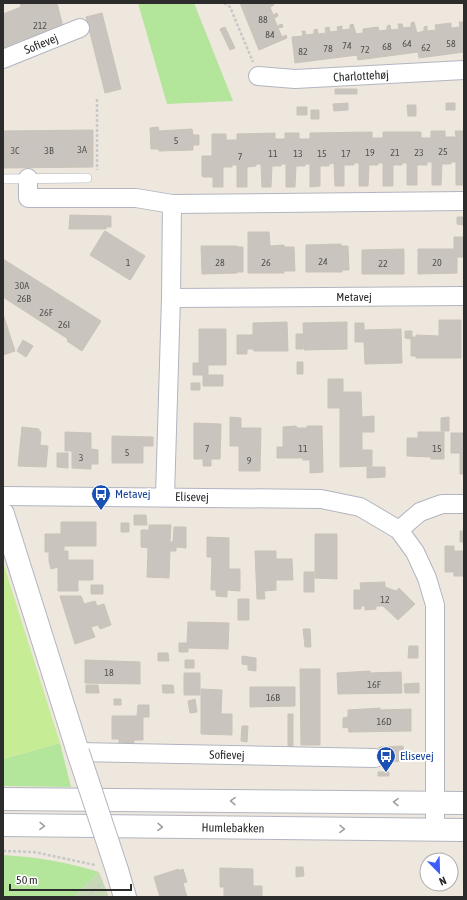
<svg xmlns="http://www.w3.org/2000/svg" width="467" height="900" font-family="'Asap Condensed',sans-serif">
<rect width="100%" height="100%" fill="#eee7de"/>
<!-- green -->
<path fill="#b3e59a" d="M138 3H194L233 101 167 104Z
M60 743 71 787 3 786V759Z
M3 855C36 857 67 862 99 872L74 897H3Z"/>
<!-- cemetery -->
<path fill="#c6d8b5" d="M99 872 109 897H74Z"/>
<!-- pitch -->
<path fill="#c7ec96" d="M3 562 60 743 3 759Z"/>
<!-- building -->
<path fill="#c9c4be" stroke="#cac3b8" d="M20 3H57L63 27 3 51V14L21 7Z
M240 3H273L274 5 270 7 273 15 277 13 278 16 274 18 277 26 282 24 283 27 278 28 282 37 286 35 287 38 259 50Z
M102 13 121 89 105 93 86 17Z
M414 22 417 33 424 31V27L427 26V31L436 30 435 25 451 23V28L460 27 459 22H463L464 26V52L419 58 418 52 358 60 357 55 295 63 292 37 303 36 302 31H305L306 35 314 34V30L317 29 318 34 326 33 325 28 329 27 330 32 338 31 337 27 342 26V30L350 29V25L353 24 356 34 363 33V29L378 27 379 31 387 30V26L390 25 391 30 399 29 398 24H402L403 28 411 27V23Z
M225 27 235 48 230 50 220 29Z
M335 89H357V94H335Z
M348 103V110L334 111 333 104Z
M446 103H455V110H446Z
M407 105H416V116H408Z
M297 107H307V115H297Z
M311 110H319V119H311Z
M158 127 159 131 192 129 193 135H199V145H193V150L159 151V149H151L150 128Z
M93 130V167L3 168V131Z
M431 131H445V137H456L455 131H464V185H456V162H451V164H442L441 185H432V162H427V165H417V185H407V163H402V165H393V186H383V163H378V165H369L368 186H359V163H354V165H344V186H335L334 163 329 164V166H320V186L310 187V164H305V166H296L295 187H286V164H281V166H272L271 187H262L261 164H256V166L247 167V187H237V165H232V167H223V187H213V177H203L202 176V156H212V134H226V140H237V134L275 133V139H285V133H299V139H310V133L372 132V138H383V132H421V138H431Z
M70 215 111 216V227H106V229H69Z
M457 217H464V225L457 224Z
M105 231 145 256 131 279 130 280 90 255 104 232Z
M248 232H269L270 246 284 245V247H294L295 271H284V273H248Z
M454 237H464V257H457V273L418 274V249H454Z
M341 244V246H348L349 270H342V272H306V245Z
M201 246H237V247H243V272H237V273L202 274Z
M404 249V274H362V250Z
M3 259 101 321 82 351 67 341 68 339 3 297Z
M3 314 15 351 3 355Z
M439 320H461V358H416V356H411V339L405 338V331H412V337H416V335L439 336Z
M287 322 288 351H254L253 349H247V354H237V335H253V323Z
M347 322V349L304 350 303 323Z
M355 323H364V330L401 329 402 363 365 364 364 342H355Z
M199 329H226V365H208V375H223V386H203V375H193V363H199Z
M296 334H303V349H296Z
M23 340 33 346 26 357 17 351Z
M297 362H303V374H297Z
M328 379H343V392H361L362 417 374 416V432H362V450H372V466L340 467V408H328Z
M191 383H200V390H191Z
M230 417 241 418V428H261L260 471H239V446H230Z
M449 417V431H441V418Z
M194 423 221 424 220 459H211V466H203V459H194Z
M296 426 297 428H307V426H322L323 472 310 473V460H303V458H277V447H283V427Z
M22 427 39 429V431L41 432 40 445 48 446 46 467 18 466Z
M65 432 91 433V449L98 450V464H91V469L72 468V451H65Z
M418 432H444V459H431V457L407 456V438H418Z
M451 433H464V474H460V453H451Z
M112 436 153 437V446H143V463H112Z
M57 453H68V468L57 467Z
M367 467H385V477L367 478Z
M134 515H146L147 525H134Z
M61 522H96V546H64V551H68V560H93V580H78V591H58V567L51 569 49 561V552H45V534H61Z
M121 523H129V532H121Z
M149 525H171L170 542H173L174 527H186V548L176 547V551H170L169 578 147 577 148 548 141 547V530H149Z
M460 531H464V542H460Z
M315 534H337V579L315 578Z
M207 537 229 538V569H240V591L227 590V597L216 596V590H211L212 557H207Z
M445 546H454V551H464V576H454V572H445Z
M255 551H276V559H292L293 580H276V590L264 591 265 599H257Z
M304 572H314V592H304Z
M385 582V587L396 591 399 588 415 604 398 620 383 606H376V609L365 610V606H361V609H354V590H361L360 583Z
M91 585H103V594H91Z
M60 596H81L84 604 95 601 97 606 104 604 111 625 100 629 98 625 91 627 95 637 75 644Z
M238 599H249V620H238Z
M188 622 229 623 228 649 188 648V652H179V643H187Z
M303 629H310L311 647H305Z
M409 646H418V658H408Z
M158 653H168L169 661H158Z
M242 656 256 658V671L248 670V665L242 664Z
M85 660 140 662V684L85 683Z
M185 660H194V668H185Z
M300 669H320V745H301Z
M370 671V673L401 672 402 693 338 694 337 673Z
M184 673H200V695H184Z
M419 683V693H405L404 684Z
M86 685H98L99 693H86Z
M162 685H173L174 693H163Z
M250 687H295V706L250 707Z
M201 689 222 690 221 714H232V735L201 734Z
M114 699H121V705H114Z
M195 699 197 712 190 713 188 701Z
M138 705H149V717H143V740H134V743H119V739H112V716H137Z
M380 708V710L411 709V731L349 732 348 727 343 728V718L348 717V710Z
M288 714H293V747H288Z
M242 726H248L247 742 241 741Z
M403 746 404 761 380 762 379 747Z
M378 772H389V776H378Z
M296 867H303L304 876 296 877Z
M220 868 253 869V886H262V897H224V887H220Z
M179 869V871L183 869 187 882 183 883 187 897H160L154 877Z"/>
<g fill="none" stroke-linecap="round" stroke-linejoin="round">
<defs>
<path id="lane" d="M3 179 87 178"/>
<path id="street" d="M3 59 80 28
M258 76 295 79 464 70
M28 178V198H136L172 204
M171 298 464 296
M3 496 321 499 360 507 399 530 415 552 427 578 435 605V830
M165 496 171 298 172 204 464 201
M399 530 420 512 442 504H464
M78 752 375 758"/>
<path id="secondary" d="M3 514 78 752
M3 799 464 803
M3 825 464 830
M117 870 125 897"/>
</defs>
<!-- lane casing -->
<use href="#lane" stroke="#b2b5c0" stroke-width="10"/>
<!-- street casing -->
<use href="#street" stroke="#b2b5c0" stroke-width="20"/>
<!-- secondary casing -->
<use href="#secondary" stroke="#b2b5c0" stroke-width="24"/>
<!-- path -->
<path stroke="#c8c8c8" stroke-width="2.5" stroke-dasharray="3 2" stroke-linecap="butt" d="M224 3 230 7 253 62
M97 99V170
M3 851 34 852 95 865
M87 897 101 884"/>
<!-- lane -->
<use href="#lane" stroke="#fff" stroke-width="9"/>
<!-- street -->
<use href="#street" stroke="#fff" stroke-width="18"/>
<!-- secondary -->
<use href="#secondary" stroke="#fff" stroke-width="22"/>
<defs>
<path id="secondary-bridge" d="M78 752 117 870"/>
</defs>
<!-- secondary-bridge casing -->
<use href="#secondary-bridge" stroke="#b2b5c0" stroke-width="24" stroke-linecap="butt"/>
<!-- secondary-bridge -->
<use href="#secondary-bridge" stroke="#fff" stroke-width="22"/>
</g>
<!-- one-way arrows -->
<defs><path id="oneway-chevron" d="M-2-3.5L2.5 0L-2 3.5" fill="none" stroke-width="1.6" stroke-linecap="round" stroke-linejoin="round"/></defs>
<g stroke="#a0a0a0">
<use href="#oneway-chevron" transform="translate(233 801) rotate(-179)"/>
<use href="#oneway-chevron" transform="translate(396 802) rotate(-179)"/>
<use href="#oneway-chevron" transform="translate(42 826) rotate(1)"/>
<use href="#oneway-chevron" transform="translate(160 827) rotate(1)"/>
<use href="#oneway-chevron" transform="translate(342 829) rotate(1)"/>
</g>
<!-- icons -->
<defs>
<symbol id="bus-pin" viewBox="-11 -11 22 30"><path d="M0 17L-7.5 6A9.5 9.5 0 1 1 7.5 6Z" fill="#1a4fb4" stroke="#fff"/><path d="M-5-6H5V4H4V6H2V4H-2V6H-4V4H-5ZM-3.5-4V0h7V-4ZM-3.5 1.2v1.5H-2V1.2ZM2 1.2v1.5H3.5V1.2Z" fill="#fff"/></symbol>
</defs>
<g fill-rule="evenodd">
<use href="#bus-pin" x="90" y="483" width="22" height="30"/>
<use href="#bus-pin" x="375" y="745" width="22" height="30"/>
</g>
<g text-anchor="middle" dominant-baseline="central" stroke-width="4" stroke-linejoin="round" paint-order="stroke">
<!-- number labels -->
<g font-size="10" fill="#535250">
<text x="263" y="19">88</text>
<text x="40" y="25">212</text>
<text x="270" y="34">84</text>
<text x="407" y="43">64</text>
<text x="451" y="43">58</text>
<text x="347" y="45">74</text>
<text x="387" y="46">68</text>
<text x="426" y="47">62</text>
<text x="328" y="48">78</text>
<text x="365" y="49">72</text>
<text x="303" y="51">82</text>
<text x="176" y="140">5</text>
<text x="82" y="149">3A</text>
<text x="15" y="150">3C</text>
<text x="49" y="150">3B</text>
<text x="443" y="151">25</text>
<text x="370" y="152">19</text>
<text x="395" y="152">21</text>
<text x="419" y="152">23</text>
<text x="273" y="153">11</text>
<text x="298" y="153">13</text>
<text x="322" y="153">15</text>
<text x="346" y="153">17</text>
<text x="240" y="156">7</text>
<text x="323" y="261">24</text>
<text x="128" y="262">1</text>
<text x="220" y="262">28</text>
<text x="266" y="262">26</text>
<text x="437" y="262">20</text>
<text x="383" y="263">22</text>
<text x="22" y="285">30A</text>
<text x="24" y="298">26B</text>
<text x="46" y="312">26F</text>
<text x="64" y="324">26I</text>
<text x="207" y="448">7</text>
<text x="303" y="448">11</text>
<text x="437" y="448">15</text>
<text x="127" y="452">5</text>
<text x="81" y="457">3</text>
<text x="249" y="460">9</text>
<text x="385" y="599">12</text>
<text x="109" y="672">18</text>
<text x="374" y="684">16F</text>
<text x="273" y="697">16B</text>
<text x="384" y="721">16D</text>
</g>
<!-- street labels -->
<g font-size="12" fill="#2c2c2c" stroke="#fff">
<text transform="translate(41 44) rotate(-22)">Sofievej</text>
<text transform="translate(361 76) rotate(-3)">Charlottehøj</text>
<text x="354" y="297">Metavej</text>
<text transform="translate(192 497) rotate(1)">Elisevej</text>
<text transform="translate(227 755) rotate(1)">Sofievej</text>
<text transform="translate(233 828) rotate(1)">Humlebakken</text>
</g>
<!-- transit labels -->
<g font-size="12" fill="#164399" stroke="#fff" text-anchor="start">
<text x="115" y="494">Metavej</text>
<text x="400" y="756">Elisevej</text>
</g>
</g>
<!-- border -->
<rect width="467" height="900" fill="none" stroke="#2c2c2c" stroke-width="8"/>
<!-- north arrow -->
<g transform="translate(439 872) rotate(157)"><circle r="19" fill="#ffffff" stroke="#ababab"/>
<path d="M0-3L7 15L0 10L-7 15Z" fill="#3d5efd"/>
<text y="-6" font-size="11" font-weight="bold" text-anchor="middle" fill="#2c2c2c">N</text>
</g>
<!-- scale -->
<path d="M10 884v6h121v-6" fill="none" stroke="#2c2c2c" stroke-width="2"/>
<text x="16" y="884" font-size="12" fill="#2c2c2c" stroke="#ffffff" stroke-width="3" paint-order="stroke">50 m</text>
</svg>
